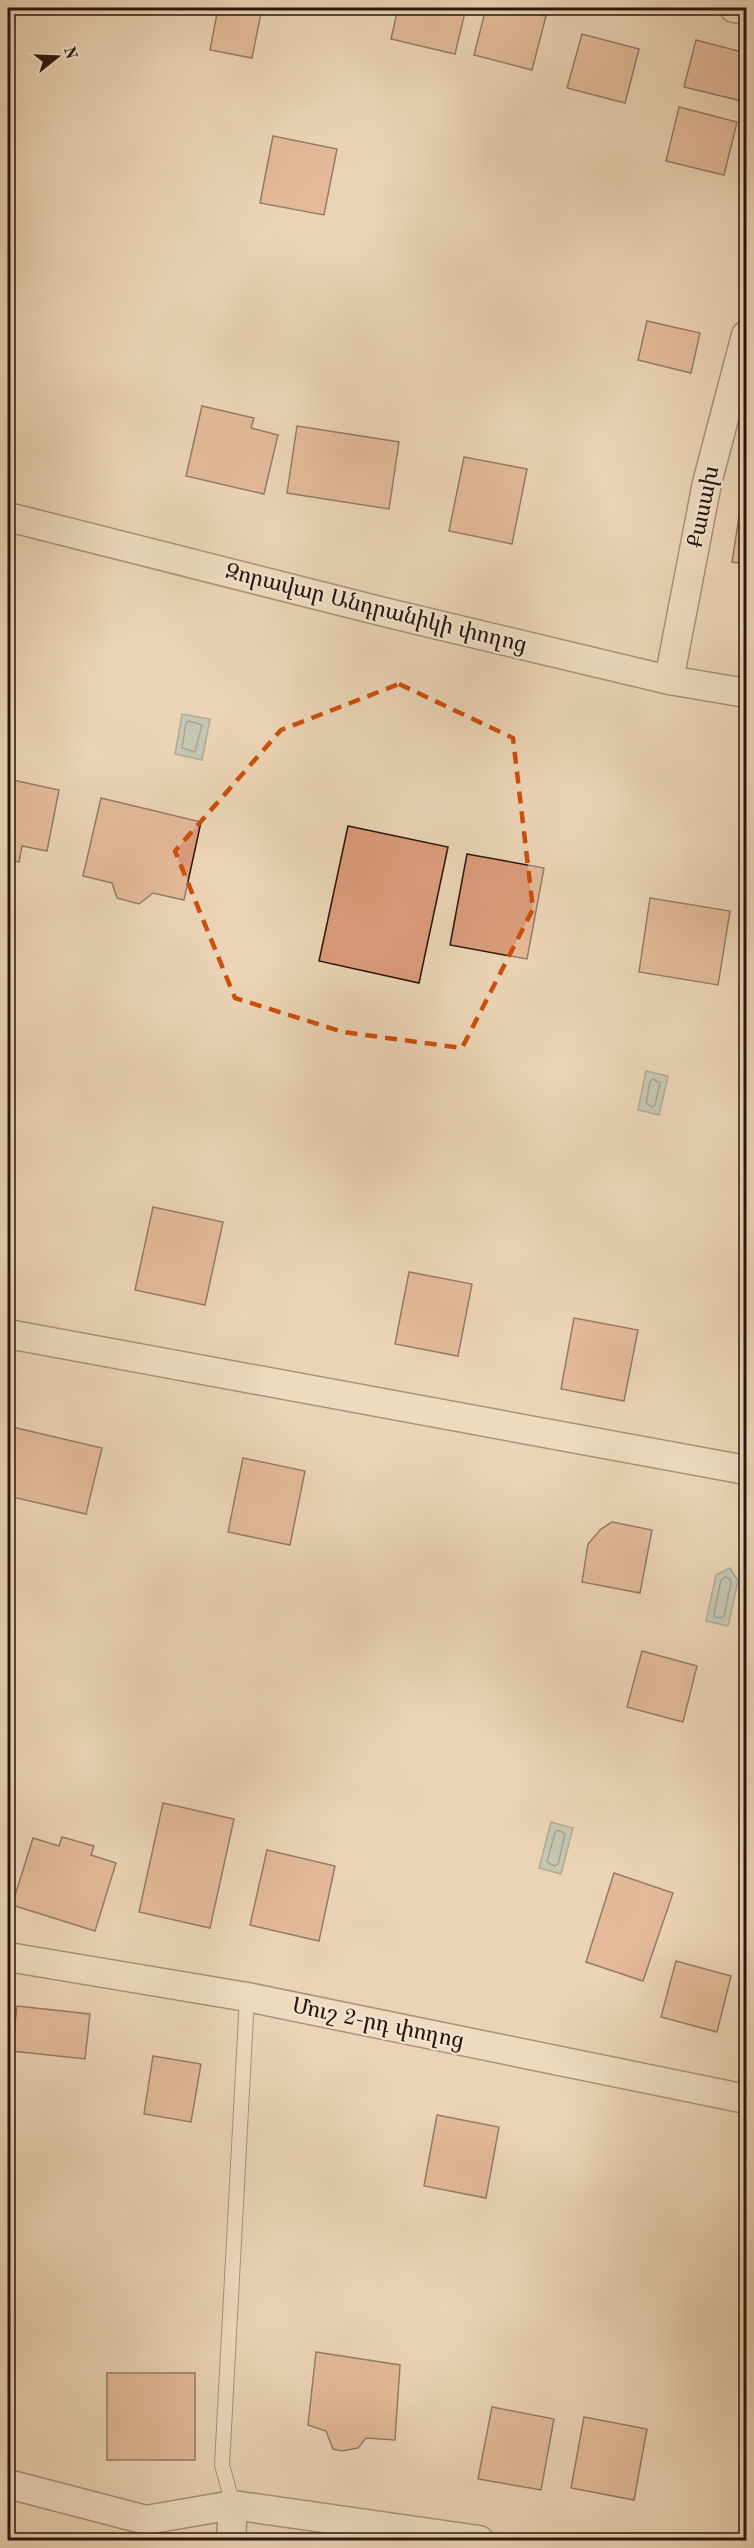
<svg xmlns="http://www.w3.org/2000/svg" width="754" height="2548" font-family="'Old Standard TT','Noto Serif Armenian',serif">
<rect width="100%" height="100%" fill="#ebd4b5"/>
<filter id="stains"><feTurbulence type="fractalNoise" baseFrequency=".00333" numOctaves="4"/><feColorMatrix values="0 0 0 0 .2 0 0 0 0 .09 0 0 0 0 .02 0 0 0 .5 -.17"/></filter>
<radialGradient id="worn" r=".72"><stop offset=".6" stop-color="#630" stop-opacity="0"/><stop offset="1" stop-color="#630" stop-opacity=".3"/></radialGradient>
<!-- water -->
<path fill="#98b8b1" stroke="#6c776f" stroke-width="1.5" d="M182 714 210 719 202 760 175 754Z
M646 1071 668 1076 659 1115 638 1110Z
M730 1568 738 1581 728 1626 706 1621 716 1575Z
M551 1822 573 1828 561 1874 539 1868Z"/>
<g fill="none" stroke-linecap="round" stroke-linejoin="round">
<!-- shore -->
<path stroke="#61665e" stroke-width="1.5" d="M189 721 202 725 195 752 182 748 186 723Z
M653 1079 660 1083 655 1105 652 1107 646 1103 650 1081Z
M725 1577 729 1578 731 1583 724 1616 721 1618 715 1617 714 1614 721 1580Z
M558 1830 565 1834 558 1864 554 1866 547 1862 555 1832Z"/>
</g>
<!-- building -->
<path fill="#dc9c7b" stroke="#2a150c" stroke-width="1.5" d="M218 8H262L252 58 210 50Z
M398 8H466L455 54 391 39Z
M486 8H513L546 16 532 70 474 55Z
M582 34 639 49 625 103 567 88Z
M696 40 746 53V83L742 101 684 87Z
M679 107 737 122 724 175 666 161Z
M273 136 337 149 324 215 260 203Z
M647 321 700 333 691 373 638 360Z
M202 406 254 418 251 428 278 435 264 494 186 476Z
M297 426 399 442 389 509 287 493Z
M464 457 527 469 512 544 449 531Z
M746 472V564L732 562Z
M8 779 59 790 47 851 22 846 19 862 8 860Z
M101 798 201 822 184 900 153 893 139 904 117 898 112 883 83 876Z
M348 826 448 847 419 983 319 961Z
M467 854 544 868 527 959 450 945Z
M650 898 730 911 718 985 639 972Z
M153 1207 223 1222 205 1305 135 1290Z
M409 1272 472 1284 458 1356 395 1344Z
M574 1318 638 1330 624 1401 561 1389Z
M8 1426 102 1448 86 1514 8 1496Z
M243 1458 305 1471 290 1545 228 1532Z
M612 1522 652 1530 640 1593 582 1582 588 1544 601 1529Z
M642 1651 697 1666 683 1722 627 1707Z
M163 1803 234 1819 210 1928 139 1912Z
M62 1837 94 1846 91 1855 116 1863 95 1931 12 1905 33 1838 59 1846Z
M267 1850 335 1866 319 1941 250 1925Z
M614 1873 673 1893 643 1981 586 1962Z
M676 1961 731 1976 717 2032 661 2017Z
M17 2006 90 2014 85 2059 12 2051Z
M153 2056 201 2064 191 2122 144 2114Z
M437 2115 499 2127 486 2198 424 2186Z
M316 2352 400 2365 395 2440 366 2438 358 2448 342 2451 333 2449 326 2431 308 2425Z
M107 2373H195V2460H107Z
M492 2407 554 2419 541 2490 478 2479Z
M584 2417 647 2429 634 2500 571 2488Z"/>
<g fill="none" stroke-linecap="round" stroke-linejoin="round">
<defs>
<path id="service" d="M233 2505 222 2465 247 1997"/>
<path id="minor" d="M734 8 746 10
M8 517 384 612 669 680 746 693
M669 680 707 483 746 335
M8 1334 746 1470
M8 1957 247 1997 746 2099
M8 2484 146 2520 233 2505 479 2540
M231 2540 233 2505"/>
</defs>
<!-- service casing -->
<use href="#service" stroke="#5a4536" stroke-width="16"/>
<!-- minor casing -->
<use href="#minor" stroke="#5a4536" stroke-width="31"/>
<!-- service -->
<use href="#service" stroke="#f2e3cf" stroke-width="14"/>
<!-- minor -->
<use href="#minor" stroke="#f2e3cf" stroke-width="28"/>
</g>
<!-- marked area -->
<path d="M0 0H754V2548H0ZM399 684 513 738 533 909 462 1048 343 1032 235 998 175 851 281 730Z" fill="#ebd4b5" fill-opacity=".55" fill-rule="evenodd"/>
<path fill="none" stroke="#cc4f0c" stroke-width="4.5" stroke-dasharray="12 8" stroke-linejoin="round" d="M399 684 513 738 533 909 462 1048 343 1032 235 998 175 851 281 730Z"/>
<g text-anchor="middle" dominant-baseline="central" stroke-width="4.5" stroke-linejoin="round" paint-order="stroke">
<!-- street labels -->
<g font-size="22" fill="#2a150c" stroke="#f2e3cf">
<text transform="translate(704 507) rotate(-78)">Քասախ</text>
<text transform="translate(376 609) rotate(14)">Զորավար Անդրանիկի փողոց</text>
<text transform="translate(378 2024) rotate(12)">Մուշ 2-րդ փողոց</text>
</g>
</g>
<!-- margin -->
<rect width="754" height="2548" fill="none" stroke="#ebd4b5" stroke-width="30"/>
<rect x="9" y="9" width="736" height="2530" fill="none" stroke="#2a150c" stroke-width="3"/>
<rect x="15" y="15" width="724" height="2518" fill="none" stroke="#2a150c" stroke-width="1.5"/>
<!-- north arrow -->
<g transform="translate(57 57) rotate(72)" stroke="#f2e3cf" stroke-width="4.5" paint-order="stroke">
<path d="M0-4.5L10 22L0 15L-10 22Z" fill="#2a150c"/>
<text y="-9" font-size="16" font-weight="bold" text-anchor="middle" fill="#2a150c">N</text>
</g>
<rect width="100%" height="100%" filter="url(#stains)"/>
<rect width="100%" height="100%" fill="url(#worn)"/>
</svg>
